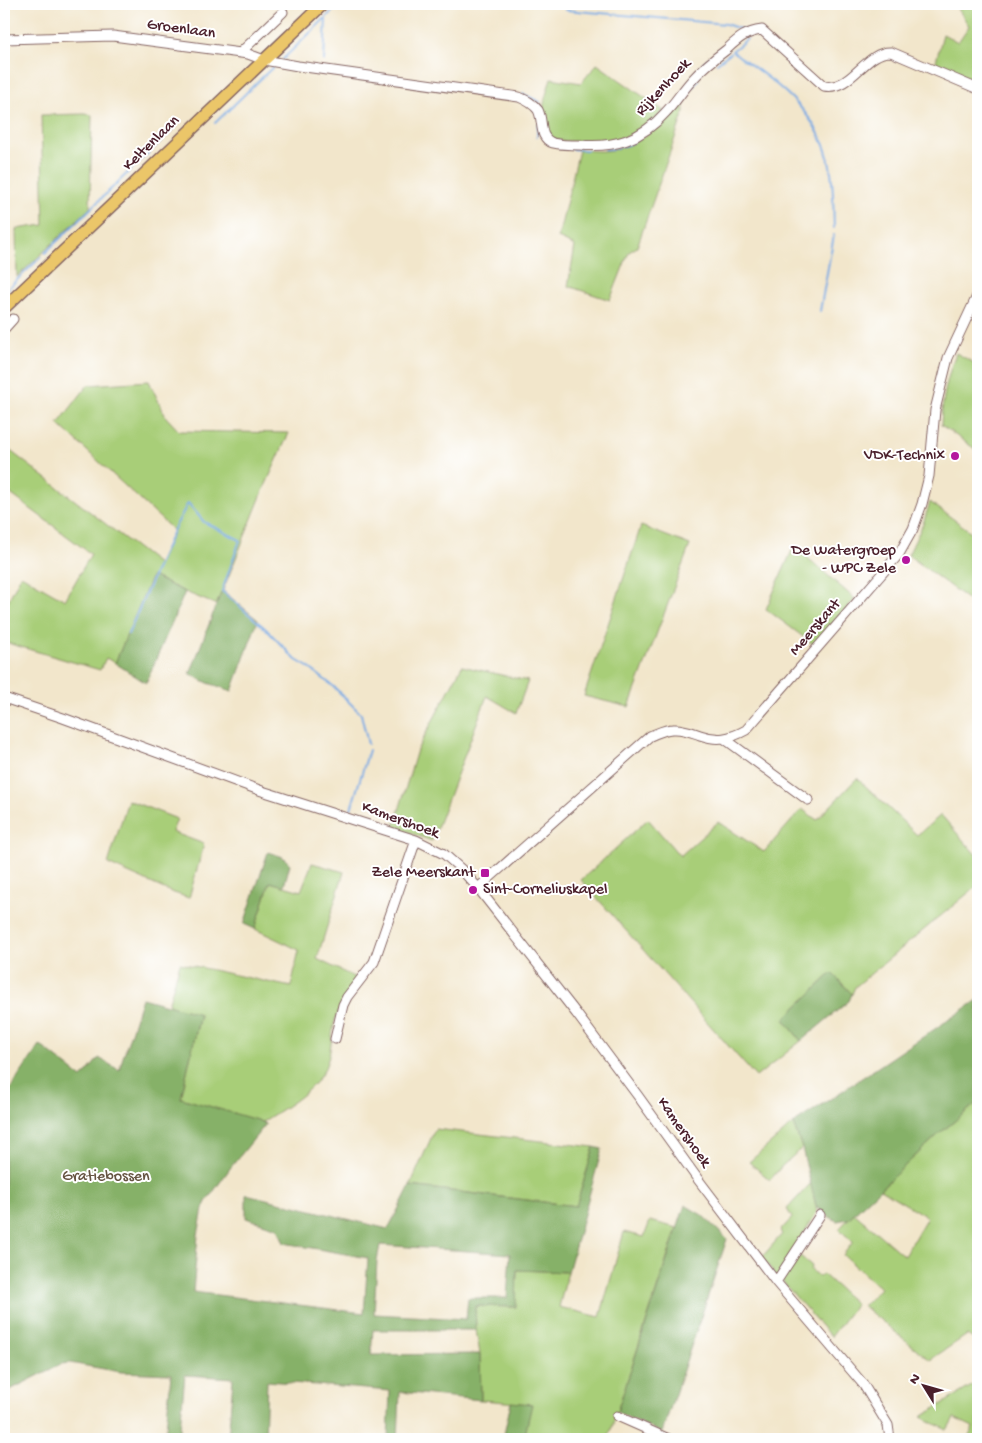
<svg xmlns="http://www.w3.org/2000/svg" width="982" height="1443" font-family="'Gochi Hand',sans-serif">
<rect width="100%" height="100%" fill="#fff"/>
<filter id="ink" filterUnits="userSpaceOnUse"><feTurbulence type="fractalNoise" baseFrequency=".02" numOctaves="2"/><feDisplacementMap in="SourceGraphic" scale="10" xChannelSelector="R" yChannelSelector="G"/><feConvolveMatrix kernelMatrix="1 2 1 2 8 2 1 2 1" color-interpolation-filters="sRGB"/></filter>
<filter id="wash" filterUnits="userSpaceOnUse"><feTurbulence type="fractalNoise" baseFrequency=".0096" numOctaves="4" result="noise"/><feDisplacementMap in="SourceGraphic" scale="20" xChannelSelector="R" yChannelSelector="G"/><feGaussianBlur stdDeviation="1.12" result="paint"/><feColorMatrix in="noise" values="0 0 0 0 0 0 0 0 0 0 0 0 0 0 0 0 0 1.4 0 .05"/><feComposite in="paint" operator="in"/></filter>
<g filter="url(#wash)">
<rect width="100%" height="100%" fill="#f2e6cb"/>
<!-- green -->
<path fill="#a8ce78" stroke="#797652" d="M955 4H978V60L969 79 945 68 935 65 943 34 958 42 969 26Z
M597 64 664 111 645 128 616 142 562 141 550 138C538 115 544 102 551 78L581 83Z
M683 97 684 112 637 247 629 252 610 300 568 286 575 246 558 238 579 150C587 150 595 151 602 151 637 150 664 123 683 97Z
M85 114 92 115 90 208 17 277 16 229 44 225 41 115Z
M956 353 978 365V451L941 425C942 400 947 377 956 353Z
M149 381 166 417 179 431 289 433 263 491 217 605 185 592 152 576 115 663 106 658 100 670 4 642V609L21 575 65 600 91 554 4 489V446L158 564 174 531 58 424 88 385Z
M930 502 978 537V607L908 555 923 524Z
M641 526 690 545 629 707 584 696Z
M794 546 855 599 814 645 766 609Z
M462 666 528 681 516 713 487 696 432 841 394 827 417 750Z
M857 778 917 835 941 815 978 857V885L855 987 852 994 832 973 784 1019 801 1041 756 1077 581 880 648 819 680 856 718 822 764 852 802 809 817 820Z
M128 800 177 819 172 832 204 844 189 898 171 892 108 864Z
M312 863 344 872 317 959 358 979C352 990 344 1001 338 1012 329 1032 334 1056 321 1075 308 1095 282 1109 262 1122L181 1098 200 1015 168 1005 180 963 291 987 299 950 255 929 270 882 301 891Z
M978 1102V1342L967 1335 930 1360 863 1306 880 1288 843 1255 853 1242 839 1229 854 1213 904 1256 927 1217 880 1189 940 1133Z
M793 1124 802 1148 782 1166 770 1180 749 1162Z
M435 1129 594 1147 577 1206 410 1186Z
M811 1183 817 1212 777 1277 762 1257 782 1234 780 1231 792 1218 787 1209Z
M650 1221 677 1228 608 1439H524L531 1404 481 1400 480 1354 476 1330 475 1306 515 1307 517 1270 568 1272 559 1307 600 1317 624 1232 644 1237Z
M799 1255 812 1266 810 1269 819 1277 823 1274 856 1304 831 1337 781 1280Z
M978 1382V1439H967L973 1427 954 1418 947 1430 921 1417Z"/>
<!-- forest -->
<path fill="#86b168" stroke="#68684a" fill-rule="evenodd" d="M152 576 185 592 146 683 115 663Z
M222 590 258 620 232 691 208 683 190 674Z
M268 852 283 857 290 864 284 886 270 882 255 929 244 924Z
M832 973 852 994 849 1001 801 1041 784 1019Z
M142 998 200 1014 181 1098 257 1120 266 1124 231 1167 206 1202 203 1209 198 1235 193 1292 364 1313 368 1258 284 1243 278 1228 246 1218V1194L388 1229 410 1186 576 1206 594 1147 602 1149 568 1272 517 1270 516 1307 475 1306 476 1330H373L371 1355 480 1354 481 1400 400 1392 398 1439H388L390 1391 267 1381 265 1439H228L233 1378 185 1375 179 1439H165L171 1374 121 1372 70 1363 61 1364 4 1393V1098L40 1045 82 1078 99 1058 119 1070ZM380 1245 510 1254 507 1298H468L466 1319 374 1314 377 1260Z
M978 1000V1102L940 1133 848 1219 837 1221 826 1215 816 1206 802 1148 793 1124Z
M685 1205 702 1215 727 1239 662 1433 617 1412Z
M511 1402 532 1404 524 1439H503Z"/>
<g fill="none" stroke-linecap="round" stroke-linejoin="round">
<!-- stream -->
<path stroke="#78aae4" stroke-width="2" d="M566 4V10L726 24 743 30
M747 39 732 51C774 82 820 111 830 166 834 186 833 207 834 228
M283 59 340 4
M324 61 326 19
M703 63 728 43
M717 63 730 53
M689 92 698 80
M523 94 540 102
M665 119 683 99
M215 123 274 66
M537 137 538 125
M572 149 588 150
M605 149C616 149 624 147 633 142
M45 253 176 126
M4 292 41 257
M820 311 834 235
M128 634 173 531 188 503 204 522 240 540 222 591 266 629 296 660 308 667 333 686 361 714 368 744
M351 809 369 750"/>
</g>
</g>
<g filter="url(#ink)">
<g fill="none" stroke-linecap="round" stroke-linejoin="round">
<defs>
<path id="minor" d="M4 39 113 36 248 54 264 60 298 66 519 97C526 100 533 103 538 110 544 121 538 138 553 143 561 145 571 145 580 145 614 148 641 140 665 113 675 103 682 91 692 80 702 69 714 59 726 50 738 39 745 32 762 30L824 86C852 91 865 51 891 52L978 89
M240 53 283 12
M4 329 13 319
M4 698 63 718 262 791 416 840 444 854 461 869 478 888 576 1013 638 1096 697 1178 776 1282 863 1384 888 1425 890 1439
M725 739 808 800
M478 888 650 736C658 733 665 729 673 729 683 728 691 732 700 735 717 741 730 739 746 730L899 554 913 529 922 504 929 476 935 410 948 358 978 294
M335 1039 343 1005 347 997 374 962 416 840
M776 1282 820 1215
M617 1416 669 1439"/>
<path id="major" d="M4 308 323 4"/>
</defs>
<!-- minor casing -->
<use href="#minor" stroke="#856563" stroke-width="11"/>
<!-- major casing -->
<use href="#major" stroke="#856563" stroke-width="14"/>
<!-- minor -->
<use href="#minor" stroke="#fff" stroke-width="9"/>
<!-- major -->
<use href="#major" stroke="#ebc669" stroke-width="11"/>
</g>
</g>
<!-- markers -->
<g fill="#b5179e" stroke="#fff" stroke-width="2">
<circle cx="955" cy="456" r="5"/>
<circle cx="906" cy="560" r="5"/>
<rect x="480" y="868" width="10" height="10" rx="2.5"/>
<circle cx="473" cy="890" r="5"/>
</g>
<g text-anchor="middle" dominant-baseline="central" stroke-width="4" stroke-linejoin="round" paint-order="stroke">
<!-- street labels -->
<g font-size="16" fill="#4a1f2b" stroke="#fff">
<text transform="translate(181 30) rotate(8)">Groenlaan</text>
<text transform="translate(664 88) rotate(-47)">Rijkenhoek</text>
<text transform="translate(152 144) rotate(-44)">Keltenlaan</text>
<text transform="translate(816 628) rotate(-49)">Meerskant</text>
<text transform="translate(400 821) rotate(20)">Kamershoek</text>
<text transform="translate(683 1133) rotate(55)">Kamershoek</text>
</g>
<!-- poi labels -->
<g font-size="16" fill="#4a1f2b" stroke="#fff" text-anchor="end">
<text x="945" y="456">VDK-Technix</text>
<text x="896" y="551">De Watergroep<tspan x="896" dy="18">- WPC Zele</tspan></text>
<text x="475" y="873">Zele Meerskant</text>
<text x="483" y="890" text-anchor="start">Sint-Corneliuskapel</text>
</g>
<!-- park labels -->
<g font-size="16" fill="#665442" stroke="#fff">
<text x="106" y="1177">Gratiebossen</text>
</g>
</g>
<!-- margin -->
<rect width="982" height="1443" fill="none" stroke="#fff" stroke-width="20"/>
<!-- north arrow -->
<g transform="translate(924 1386) rotate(307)" stroke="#ffffff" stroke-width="4" paint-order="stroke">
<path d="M0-4L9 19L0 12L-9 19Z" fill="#4a1f2b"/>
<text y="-8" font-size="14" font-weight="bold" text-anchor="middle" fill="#4a1f2b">N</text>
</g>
</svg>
